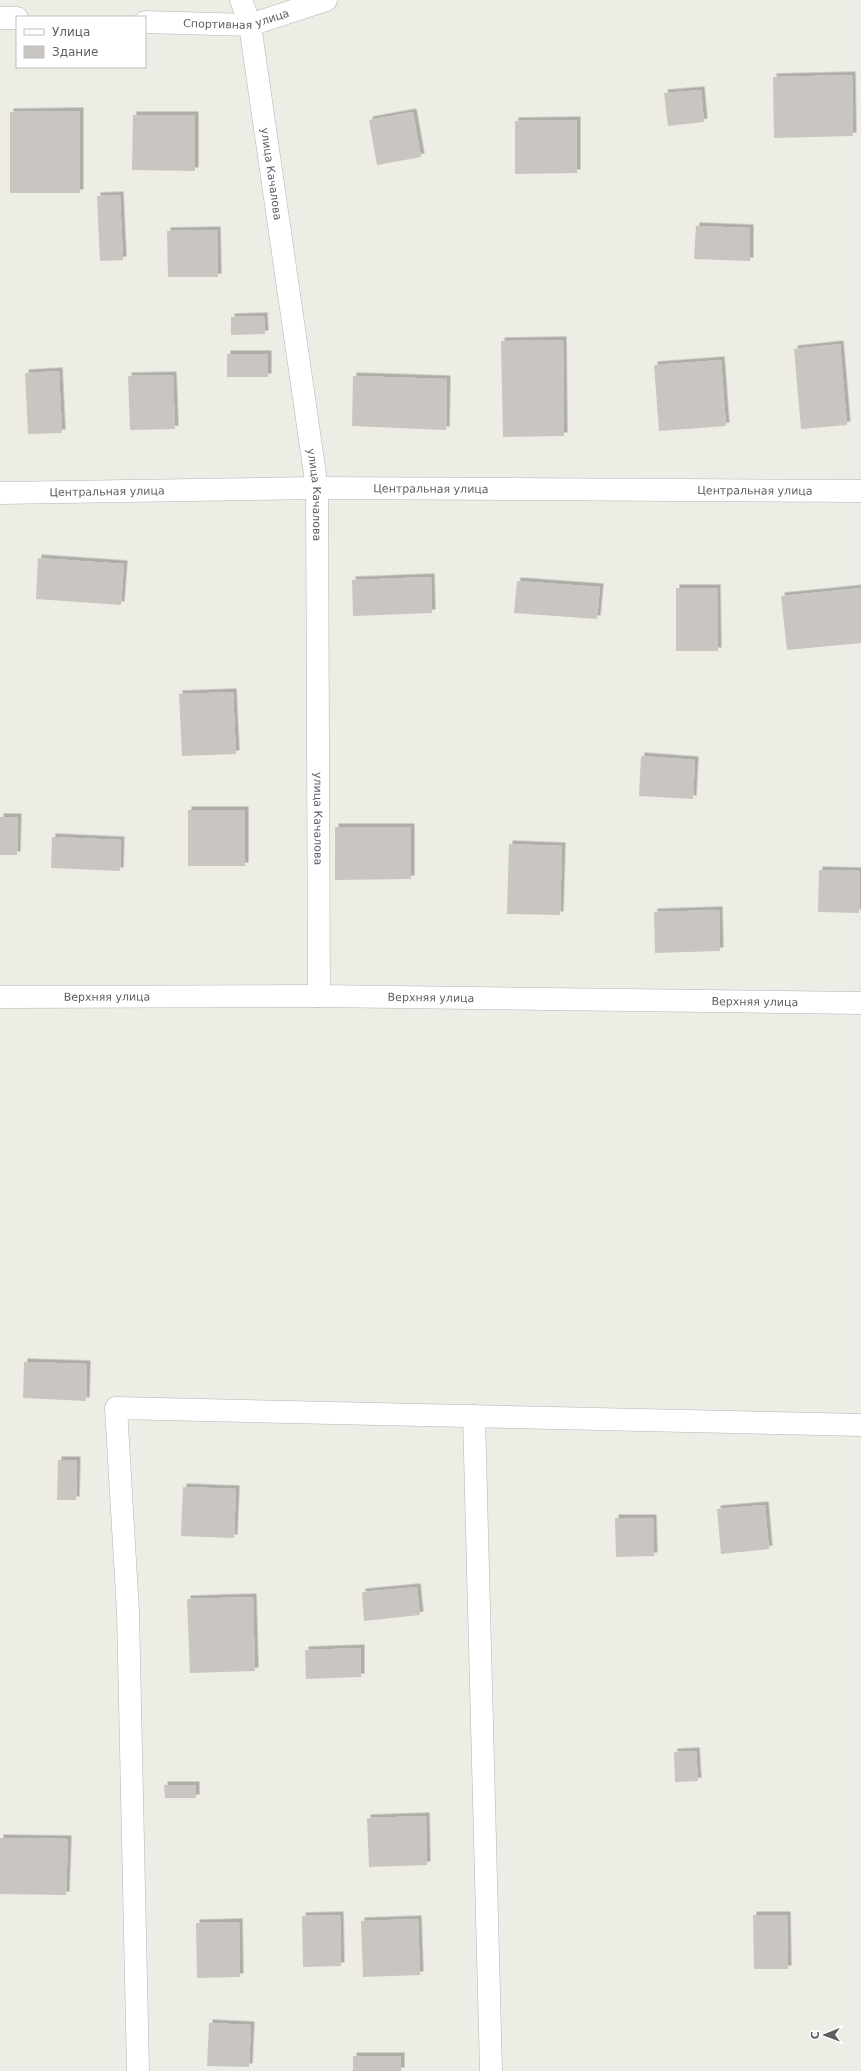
<svg xmlns="http://www.w3.org/2000/svg" width="861" height="2071" font-family="'DejaVu Sans',sans-serif">
<defs>
<filter id="shadow"><feDropShadow dx="3.5" dy="-3.5" stdDeviation="0" flood-color="#0004"/></filter>
</defs>
<rect width="100%" height="100%" fill="#edece5"/>
<!-- building -->
<path fill="#c9c6c1" filter="url(#shadow)" d="M852 75 853 136 774 138 773 77Z
M701 90 704 122 668 126 664 93Z
M80 111V193H10V112Z
M413 112 421 157 377 165 369 120Z
M133 115H195V171L132 170Z
M577 120V173L515 174V121Z
M120 195 123 260 100 261 97 196Z
M696 226 750 228V261L694 259Z
M217 230 218 277H168L167 231Z
M264 316 265 334 231 335V317Z
M563 340 564 436 503 437 501 341Z
M840 344 847 425 801 429 794 349Z
M227 354H268V377H227Z
M721 360 726 426 659 431 654 365Z
M59 371 62 433 28 434 25 373Z
M173 375 175 429 130 430 128 376Z
M353 376 447 379 446 430 352 426Z
M38 558 124 564 121 605 36 599Z
M431 577 432 613 353 616 352 580Z
M517 581 600 587 597 619 514 613Z
M676 588H717L718 651H676Z
M861 588V643L787 650 781 596Z
M233 692 236 754 182 756 179 694Z
M641 756 695 760 693 799 639 796Z
M188 810H245V866H188Z
M0 817H18L17 855H0Z
M335 827H411V879L335 880Z
M52 837 121 840 120 871 51 868Z
M509 844 562 846 560 915 507 914Z
M819 870 860 871 859 913 818 912Z
M719 910 720 951 655 953 654 912Z
M24 1362 87 1364 86 1401 23 1398Z
M58 1460H77L76 1500H57Z
M183 1487 236 1489 234 1538 181 1536Z
M765 1505 769 1549 721 1554 717 1509Z
M615 1518H653L654 1556 616 1557Z
M417 1587 420 1615 364 1621 362 1592Z
M253 1597 255 1671 190 1673 187 1599Z
M361 1648V1677L306 1679 305 1650Z
M696 1751 698 1781 675 1782 674 1752Z
M164 1785H196V1798H165Z
M426 1816 427 1865 369 1867 367 1818Z
M0 1838 68 1839 66 1895 0 1894Z
M340 1915 341 1966 303 1967 302 1916Z
M753 1915H787L788 1969H754Z
M418 1919 420 1975 363 1977 361 1921Z
M239 1922 240 1977 197 1978 196 1923Z
M209 2023 251 2025 249 2067 207 2066Z
M353 2056H401V2071H353Z"/>
<g fill="none" stroke-linecap="round" stroke-linejoin="round">
<defs>
<g id="minor">
<path id="s1" d="M241 0 250 25 317 488 319 996"/>
<path d="M0 18H17"/>
<path id="s2" d="M145 22 250 25 326 0"/>
<path id="s3" d="M0 493 317 488 861 491"/>
<path id="s4" d="M0 997 319 996 861 1003"/>
<path d="M474 1416 491 2071"/>
<path d="M138 2071 128 1612 116 1408 861 1425"/>
</g>
</defs>
<!-- minor casing -->
<use href="#minor" stroke="#b2b4b8" stroke-width="23"/>
<!-- minor -->
<use href="#minor" stroke="#fff" stroke-width="22"/>
</g>
<g text-anchor="middle" dominant-baseline="central" stroke-width="4" stroke-linejoin="round" paint-order="stroke">
<!-- street labels -->
<g font-size="11" fill="#5d5f63" stroke="#fff">
<text stroke="none"><textPath href="#s2" startOffset="92">Спортивная улица</textPath></text>
<text stroke="none"><textPath href="#s1" startOffset="177">улица Качалова</textPath></text>
<text stroke="none"><textPath href="#s3" startOffset="431">Центральная улица</textPath></text>
<text stroke="none"><textPath href="#s3" startOffset="755">Центральная улица</textPath></text>
<text stroke="none"><textPath href="#s3" startOffset="107">Центральная улица</textPath></text>
<text stroke="none"><textPath href="#s1" startOffset="501">улица Качалова</textPath></text>
<text stroke="none"><textPath href="#s1" startOffset="825">улица Качалова</textPath></text>
<text stroke="none"><textPath href="#s4" startOffset="107">Верхняя улица</textPath></text>
<text stroke="none"><textPath href="#s4" startOffset="431">Верхняя улица</textPath></text>
<text stroke="none"><textPath href="#s4" startOffset="755">Верхняя улица</textPath></text>
</g>
</g>
<!-- legend -->
<rect x="16" y="16" width="130" height="52" fill="#ffffff" stroke="#bebfc1"/>
<rect x="24" y="29" width="20" height="6" fill="#ffffff" stroke="#bebfc1"/>
<text x="52" y="36" font-size="12" fill="#5d5f63">Улица</text>
<rect x="24" y="46" width="20" height="12" fill="#c9c6c1" stroke="#bebfc1"/>
<text x="52" y="56" font-size="12" fill="#5d5f63">Здание</text>
<!-- north arrow -->
<g transform="translate(825 2035) rotate(269)" stroke="#ffffff" stroke-width="3" paint-order="stroke">
<path d="M0-3L7 15L0 10L-7 15Z" fill="#5d5f63"/>
<text y="-6" font-size="11" font-weight="bold" text-anchor="middle" fill="#5d5f63">С</text>
</g>
</svg>
